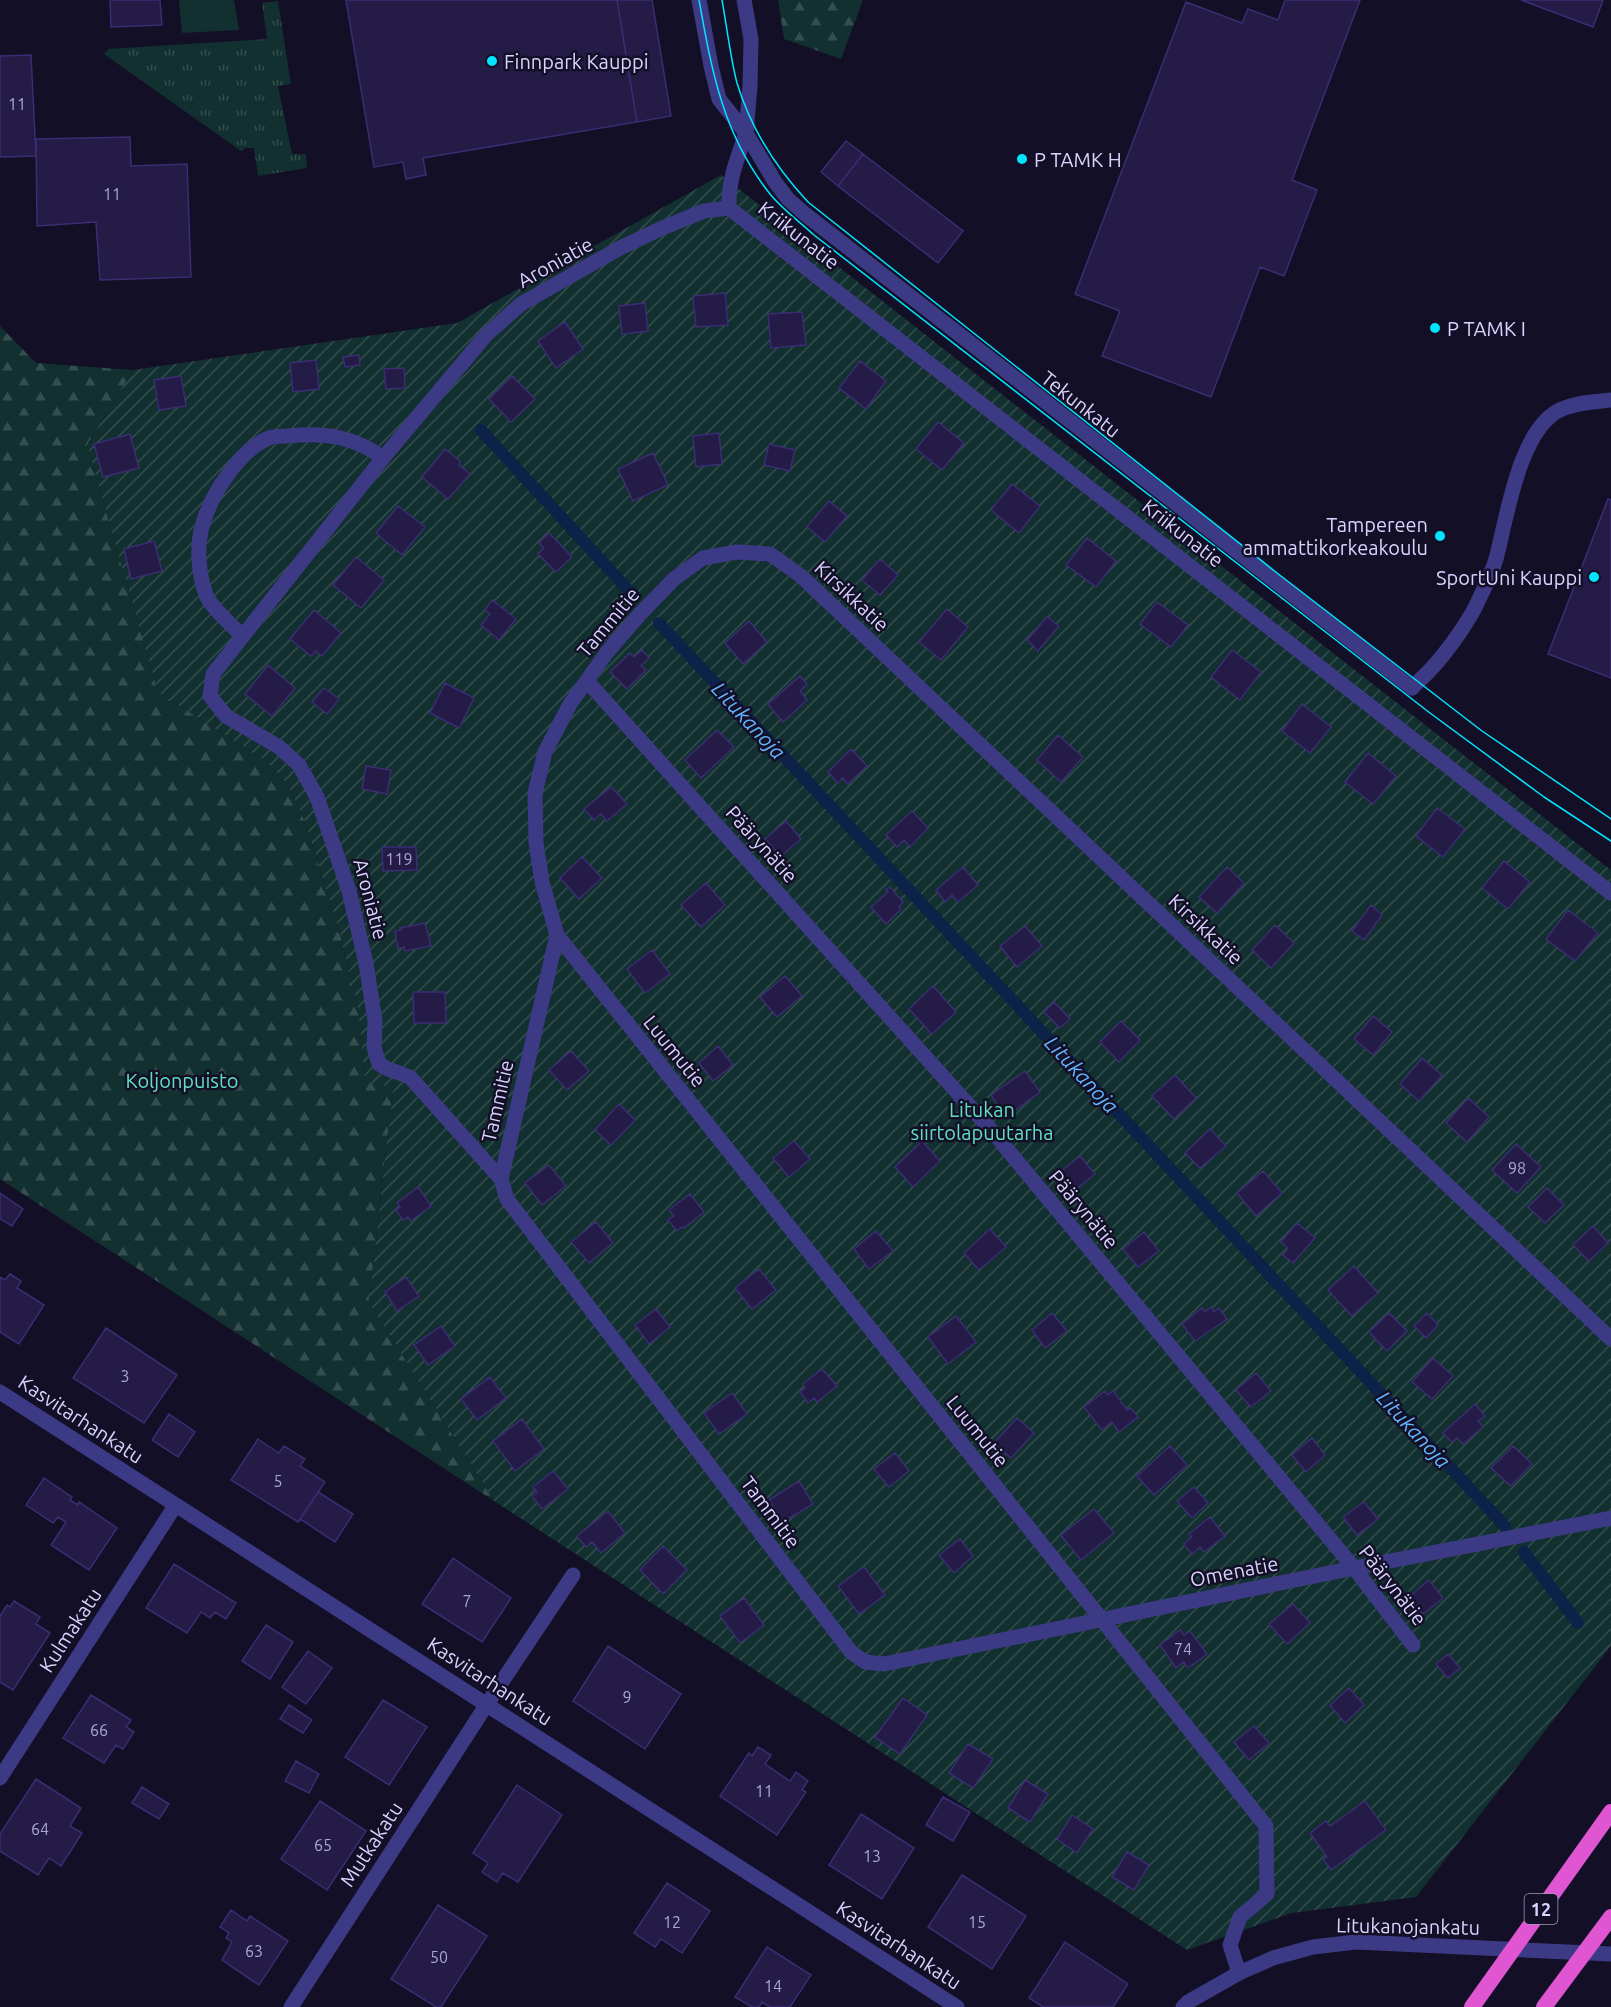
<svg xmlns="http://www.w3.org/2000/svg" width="1611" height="2007" font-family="Ubuntu,sans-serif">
<defs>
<pattern id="grass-tufts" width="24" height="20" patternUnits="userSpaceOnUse" patternTransform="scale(1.5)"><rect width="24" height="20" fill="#12302f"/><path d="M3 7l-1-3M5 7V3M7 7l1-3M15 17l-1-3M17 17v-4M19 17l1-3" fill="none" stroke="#344d4e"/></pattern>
<pattern id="forest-firs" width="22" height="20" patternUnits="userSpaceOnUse" patternTransform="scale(1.5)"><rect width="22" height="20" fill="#12302f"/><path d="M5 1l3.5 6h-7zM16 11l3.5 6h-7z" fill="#344d4e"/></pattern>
<pattern id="garden-furrows" width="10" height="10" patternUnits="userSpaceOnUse" patternTransform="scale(1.5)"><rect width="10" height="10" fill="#12302f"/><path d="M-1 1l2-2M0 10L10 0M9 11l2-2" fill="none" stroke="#344d4e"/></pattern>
</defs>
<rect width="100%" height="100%" fill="#130f26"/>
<!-- grass -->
<path fill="url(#grass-tufts)" d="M278 1 291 84 278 86 292 154H306L307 168 258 176 254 148H246L241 151 104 54 108 49 267 39 262 3Z"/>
<!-- forest -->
<path fill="url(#forest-firs)" d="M778 0H863L841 59 784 39Z
M0 326 36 363 133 370 87 445 158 692 267 762 288 785 306 824 339 930 358 1009 365 1081 393 1087 369 1302 494 1501 0 1179Z"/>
<!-- park -->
<path fill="#12302f" d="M179 0H234L239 30 182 33Z"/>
<!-- garden -->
<path fill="url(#garden-furrows)" d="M721 175 1611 870V1646L1416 1897 1292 1913 1187 1950 494 1501 369 1302 393 1088 365 1081 358 1009 339 930 306 824 288 785 267 762 158 692 87 445 133 370 457 323Z"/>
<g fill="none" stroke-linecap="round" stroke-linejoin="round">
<!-- stream -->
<path stroke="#0c2248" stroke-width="12" d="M481 430 632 594
M659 623 1505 1526
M1524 1552 1578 1623"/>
</g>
<!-- building -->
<path fill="#241b47" stroke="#3b2d73" stroke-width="1.5" d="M110 0H160L162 25 111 27Z
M346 0H617L637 122 423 158 426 175 406 179 403 162 374 167Z
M617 0H652L671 116 637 122Z
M1285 0H1360L1292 180 1317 190 1284 276 1260 267 1211 397 1102 356 1120 311 1075 294 1186 2 1242 23 1248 9 1278 20Z
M1521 0H1603L1593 27Z
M31 55 36 156 0 157V56Z
M130 137 131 166 187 164 191 277 100 280 96 222 37 226 36 139Z
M846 141 863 154 838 186 821 172Z
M863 154 963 231 938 263 838 186Z
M725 293 728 325 696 327 693 296Z
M645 303 648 331 622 334 619 306Z
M802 312 806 345 771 348 768 314Z
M565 322 583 349 556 368 538 341Z
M359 355 360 365 345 367 343 357Z
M316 360 319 389 293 392 290 363Z
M860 361 886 381 866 409 839 388Z
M404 368 405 388 386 389 384 369Z
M181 376 186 406 159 410 154 380Z
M512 376 535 399 511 422 489 399Z
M938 422 964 443 942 470 916 449Z
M719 433 722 464 696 467 693 436Z
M130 434 139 468 103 477 94 444Z
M769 444 795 450 790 471 764 465Z
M445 449 460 461 459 465 470 474 448 499 422 477Z
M653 453 668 485 633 501 618 469Z
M1012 484 1040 506 1019 533 991 510Z
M1608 499 1611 500V678L1548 654Z
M829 501 847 516 825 542 807 527Z
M398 506 425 527 402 555 376 533Z
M549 533 572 557 556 572 538 554 544 548 539 543Z
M1087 538 1116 561 1096 587 1066 565Z
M154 541 162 571 131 579 124 549Z
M356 557 384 580 361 608 333 585Z
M880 559 898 575 880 595 862 580Z
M492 600 516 619 499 640 481 625 490 614 485 610Z
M1157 602 1188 625 1171 647 1140 624Z
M947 609 968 627 941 660 919 642Z
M314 610 341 633 322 656 316 651 311 656 290 639Z
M1047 617 1059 626 1038 651 1027 640Z
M749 621 767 642 743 664 725 643Z
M642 650 649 658 641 666 646 670 627 689 610 672 630 653 634 657Z
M1232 650 1261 672 1240 700 1211 677Z
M268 665 295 688 272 716 245 694Z
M800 676 807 684 800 691 807 700 783 722 768 704Z
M445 683 474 698 459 728 430 713Z
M324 688 339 699 327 714 312 702Z
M1302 704 1331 727 1310 753 1282 731Z
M717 730 734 747 701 778 685 760Z
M1058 735 1083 757 1061 782 1037 760Z
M851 749 867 766 848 784 843 778 838 783 828 772Z
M1368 753 1396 776 1373 804 1345 782Z
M366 766 391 770 387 794 362 789Z
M611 787 627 804 607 821 601 814 594 820 584 809Z
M1437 808 1465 829 1443 857 1416 836Z
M912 811 928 828 910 847 904 840 897 847 886 835Z
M786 821 801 839 781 856 765 839Z
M382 847H416L417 870 383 871Z
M582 857 602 878 579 899 560 878Z
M1504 861 1530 882 1508 909 1482 888Z
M963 867 978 885 958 902 952 895 945 902 936 890Z
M1227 867 1244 883 1217 913 1199 897Z
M706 883 725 905 701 927 681 905Z
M890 887 903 902 899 907 901 909 886 924 871 907 888 892 886 890Z
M1371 905 1382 915 1364 940 1352 931Z
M1568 910 1598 933 1575 961 1546 939Z
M425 923 431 946 405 951 404 947 398 949 395 931 401 930 400 928Z
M1275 925 1294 943 1271 968 1252 950Z
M1025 926 1042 946 1017 967 1000 946Z
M652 950 670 974 645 993 627 969Z
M785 976 802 996 777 1017 760 997Z
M933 986 956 1012 932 1034 909 1009Z
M413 992H445L446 1023H414Z
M1054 1002 1070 1019 1060 1028 1044 1012Z
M1373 1016 1392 1032 1373 1055 1354 1039Z
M1121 1021 1140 1040 1119 1062 1100 1042Z
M718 1046 733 1065 713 1081 699 1063Z
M571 1051 589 1071 567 1090 549 1070Z
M1422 1058 1442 1075 1419 1101 1400 1084Z
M1025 1071 1040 1092 1006 1117 991 1095Z
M1175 1075 1196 1098 1174 1119 1152 1096Z
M1468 1098 1489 1117 1467 1142 1446 1123Z
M619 1104 635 1120 611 1145 595 1130Z
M1210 1129 1226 1146 1200 1168 1185 1153Z
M794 1141 810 1159 789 1177 773 1158Z
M922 1141 940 1161 913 1187 895 1167Z
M1516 1144 1541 1167 1517 1193 1492 1170Z
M1080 1156 1095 1174 1068 1196 1053 1178Z
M549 1165 566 1186 542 1205 525 1183Z
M1263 1171 1282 1193 1256 1216 1237 1193Z
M418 1187 431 1206 411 1221 408 1217 403 1220 396 1210 400 1207 397 1203Z
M1547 1188 1564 1205 1545 1223 1528 1207Z
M0 1193 23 1209 12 1226 0 1219Z
M690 1194 704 1212 684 1228 682 1227 677 1231 668 1220 674 1216 669 1210Z
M596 1222 613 1243 589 1263 571 1242Z
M1297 1223 1315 1238 1293 1263 1283 1255 1288 1248 1281 1242Z
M1593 1226 1608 1243 1589 1261 1573 1245Z
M990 1229 1006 1247 979 1270 964 1253Z
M876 1231 893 1251 869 1269 854 1249Z
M1144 1232 1159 1251 1138 1267 1123 1249Z
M1354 1266 1378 1293 1352 1316 1328 1290Z
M759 1269 776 1290 752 1309 735 1288Z
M10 1274 21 1281 17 1288 44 1305 19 1344 0 1332V1277L5 1280Z
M406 1277 419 1296 397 1311 385 1292Z
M1211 1307 1214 1312 1219 1308 1227 1319 1195 1341 1182 1324 1202 1308 1205 1312Z
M656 1309 670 1327 649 1344 635 1325Z
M1052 1313 1067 1331 1045 1348 1032 1330Z
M1389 1313 1407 1331 1387 1351 1369 1332Z
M1427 1313 1438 1325 1426 1338 1414 1326Z
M956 1316 976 1342 948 1364 928 1337Z
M441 1326 455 1346 428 1365 414 1345Z
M106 1328 177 1375 144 1423 73 1378Z
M1433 1358 1453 1376 1432 1399 1412 1382Z
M822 1369 837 1386 817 1402 814 1398 808 1403 800 1392 805 1388 803 1384Z
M1256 1373 1271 1391 1251 1407 1236 1390Z
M490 1377 506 1398 477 1420 461 1399Z
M1105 1391 1107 1395 1113 1391 1127 1410 1131 1408 1138 1417 1119 1432 1112 1422 1102 1430 1084 1407Z
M732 1393 747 1414 719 1434 704 1413Z
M1475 1404 1485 1416 1478 1421 1483 1427 1463 1444 1457 1438 1452 1442 1443 1433Z
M169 1414 195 1432 178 1457 152 1440Z
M1017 1418 1034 1433 1011 1458 994 1443Z
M522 1419 544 1449 515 1471 493 1441Z
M1312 1438 1325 1455 1306 1472 1292 1455Z
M258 1439 279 1453 284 1446 305 1459 300 1466 325 1482 298 1522 231 1480Z
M1170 1446 1187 1465 1154 1495 1137 1476Z
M1513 1446 1532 1464 1511 1486 1491 1468Z
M895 1453 909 1471 889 1487 874 1469Z
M553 1471 568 1489 542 1509 532 1496 537 1492 533 1487Z
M44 1478 72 1497 70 1500 78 1505 79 1502 117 1528 89 1570 51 1545 66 1522 58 1517 53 1523 26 1505Z
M799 1481 813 1504 783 1522 769 1500Z
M1194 1487 1208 1503 1192 1518 1177 1501Z
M318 1492 353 1514 335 1542 300 1519Z
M1364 1502 1378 1519 1357 1535 1343 1517Z
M1094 1509 1114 1533 1081 1560 1061 1535Z
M608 1511 625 1533 601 1553 592 1542 586 1547 577 1536Z
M1210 1517 1225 1536 1204 1552 1200 1547 1192 1554 1184 1544 1192 1537 1189 1534Z
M960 1539 973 1556 954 1573 939 1555Z
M663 1546 687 1570 663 1594 640 1570Z
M453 1558 511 1598 482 1642 422 1604Z
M174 1564 236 1603 226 1619 215 1612 210 1618 201 1612 187 1633 146 1608Z
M864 1567 885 1595 859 1614 838 1586Z
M1429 1580 1443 1598 1423 1614 1409 1597Z
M744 1598 764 1625 740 1643 720 1616Z
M14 1601 40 1617 36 1624 50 1633 13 1690 0 1682V1616L7 1605 10 1607Z
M1293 1604 1310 1623 1287 1644 1269 1624Z
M266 1625 293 1642 270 1679 242 1661Z
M1180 1630 1184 1635 1190 1631 1207 1654 1188 1668 1184 1662 1176 1668 1160 1645Z
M608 1646 681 1694 645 1749 573 1701Z
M308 1651 332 1668 306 1704 282 1687Z
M1448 1654 1460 1668 1448 1678 1436 1664Z
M1349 1688 1364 1705 1345 1723 1330 1705Z
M91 1695 131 1720 126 1727 134 1732 123 1749 116 1745 104 1763 63 1738Z
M903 1698 927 1715 900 1754 875 1737Z
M383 1700 427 1727 389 1785 345 1757Z
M289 1705 312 1720 303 1733 280 1719Z
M1254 1726 1269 1743 1249 1760 1234 1742Z
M968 1744 993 1759 973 1788 949 1773Z
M758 1747 771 1755 765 1764 790 1781 796 1772 808 1781 802 1790 806 1792 777 1835 720 1796 749 1753 752 1756Z
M296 1761 319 1774 309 1793 285 1781Z
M36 1779 81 1808 70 1826 82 1833 61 1866 49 1858 38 1875 0 1851V1834Z
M1025 1780 1048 1794 1030 1822 1008 1808Z
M517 1785 562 1815 518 1882 503 1873 497 1882 482 1872 488 1863 473 1853Z
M142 1787 169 1804 159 1819 132 1803Z
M943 1797 970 1812 953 1841 926 1825Z
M320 1801 366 1831 327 1890 281 1859Z
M1365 1801 1386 1830 1331 1870 1323 1859 1327 1857 1310 1833 1326 1821 1330 1826Z
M861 1814 914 1848 882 1899 829 1865Z
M1072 1815 1093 1829 1077 1853 1057 1839Z
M1127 1852 1149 1865 1134 1890 1112 1877Z
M962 1875 1026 1916 992 1969 928 1927Z
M667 1883 710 1911 682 1953 661 1939 655 1947 634 1933Z
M438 1905 487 1936 441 2007H436L391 1979Z
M231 1910 247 1921 250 1916 288 1941 259 1985 222 1960 232 1942 226 1938 229 1933 220 1927Z
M1065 1942 1128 1984 1113 2007H1043L1029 1998Z
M767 1947 811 1975 790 2007H770L762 2002 759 2007H752L735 1997Z"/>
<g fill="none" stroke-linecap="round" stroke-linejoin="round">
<!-- service -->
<path stroke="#3d3a85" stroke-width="15" d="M729 208 1611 893
M729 208C728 181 737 159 746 133
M242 636C233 626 210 606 206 595 199 575 196 548 202 527 210 496 239 450 269 438 274 436 282 436 287 436 323 432 354 436 383 458
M587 681 992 1131 1354 1568 1413 1645
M1412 688C1418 681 1425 676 1431 669 1447 652 1471 619 1480 597 1486 585 1492 572 1496 559 1507 518 1519 427 1562 409 1577 402 1595 402 1611 400
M557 935 1266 1826 1267 1894 1240 1917 1230 1945 1239 1973
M501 1179 410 1077 388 1069 379 1064 374 1047 375 1021 366 963 349 891 317 797 299 765 279 747 226 716 210 696 213 674 383 458 486 335 521 304 620 248 660 229 704 211 729 208
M1611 1339 801 576 770 554 737 552 703 558 674 579 640 614 608 651 570 704 545 752 535 793 536 843 542 882 557 935 501 1179 507 1199 851 1652 865 1662 884 1664 1354 1568 1611 1518
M487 1704 573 1575"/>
<!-- minor -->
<path stroke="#3d3a85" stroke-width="15" d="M699 0 711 66 719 99 746 133 775 182 788 199 805 214 1412 688
M744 0 751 39 750 86 746 133
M0 1778 175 1506
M291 2007 487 1704"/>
<!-- tertiary -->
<path stroke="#3d3a85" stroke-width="15" d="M0 1392 957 2007
M1183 2007 1188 2002 1239 1973 1273 1958 1313 1947 1356 1942 1611 1954"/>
<!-- trunk -->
<path stroke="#e055d1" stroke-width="16" d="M1472 2007 1611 1812
M1544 2007 1611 1917"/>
<!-- tram -->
<path stroke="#00e5ff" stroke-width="1.5" d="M699 0C712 72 723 135 770 194 782 209 800 222 814 235L1430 713 1544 797 1611 841
M722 0C727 27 730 56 737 83 751 129 775 167 808 202L1277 573 1482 731 1611 819"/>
</g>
<!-- markers -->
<g fill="#00e5ff" stroke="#130f26" stroke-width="2">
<circle cx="492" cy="61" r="6"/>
<circle cx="1022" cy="159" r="6"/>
<circle cx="1435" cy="328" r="6"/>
<circle cx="1440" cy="536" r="6"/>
<circle cx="1594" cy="577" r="6"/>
</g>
<g text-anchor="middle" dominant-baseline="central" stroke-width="5" stroke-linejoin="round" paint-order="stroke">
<!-- number labels -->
<g font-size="16" fill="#aca6d1">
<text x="17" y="104">11</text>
<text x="112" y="194">11</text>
<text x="399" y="859">119</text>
<text x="1517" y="1168">98</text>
<text x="125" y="1376">3</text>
<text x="278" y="1481">5</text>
<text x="467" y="1601">7</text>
<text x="1183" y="1649">74</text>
<text x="627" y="1697">9</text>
<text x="99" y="1730">66</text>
<text x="764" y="1791">11</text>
<text x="40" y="1829">64</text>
<text x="323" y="1845">65</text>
<text x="872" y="1856">13</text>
<text x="672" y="1922">12</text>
<text x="977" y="1922">15</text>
<text x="254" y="1951">63</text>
<text x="439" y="1957">50</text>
<text x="773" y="1986">14</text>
</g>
<!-- shield labels -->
<rect fill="#130f26" stroke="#9e99be" stroke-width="1.5" x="1524.5" y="1894" width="33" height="30" rx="4.5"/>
<g font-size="18" font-weight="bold" fill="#d9d4ff">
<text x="1541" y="1909">12</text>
</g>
<!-- poi labels -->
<g font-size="20" fill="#d9d4ff" stroke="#130f26" text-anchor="start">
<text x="504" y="61">Finnpark Kauppi</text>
<text x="1034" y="159">P TAMK H</text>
<text x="1447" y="328">P TAMK I</text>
<text x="1428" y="524" text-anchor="end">Tampereen<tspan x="1428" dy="23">ammattikorkeakoulu</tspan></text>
<text x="1582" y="577" text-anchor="end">SportUni Kauppi</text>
</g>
<!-- street labels -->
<g font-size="20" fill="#d9d4ff" stroke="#130f26">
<text transform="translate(799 235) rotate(38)">Kriikunatie</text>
<text transform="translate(555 262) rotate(-29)">Aroniatie</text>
<text transform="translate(1081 404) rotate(38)">Tekunkatu</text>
<text transform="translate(1183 533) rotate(38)">Kriikunatie</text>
<text transform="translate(852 596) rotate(43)">Kirsikkatie</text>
<text transform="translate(608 622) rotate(-50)">Tammitie</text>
<text transform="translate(762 844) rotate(48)">Päärynätie</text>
<text transform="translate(371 899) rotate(75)">Aroniatie</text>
<text transform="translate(1206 929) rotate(43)">Kirsikkatie</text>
<text transform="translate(675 1051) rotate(51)">Luumutie</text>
<text transform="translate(497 1101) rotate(-77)">Tammitie</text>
<text transform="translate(1084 1209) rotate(50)">Päärynätie</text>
<text transform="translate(81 1419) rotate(33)">Kasvitarhankatu</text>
<text transform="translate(978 1431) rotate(51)">Luumutie</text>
<text transform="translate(771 1512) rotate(53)">Tammitie</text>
<text transform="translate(1234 1571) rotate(-11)">Omenatie</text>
<text transform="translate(1393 1585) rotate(52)">Päärynätie</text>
<text transform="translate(70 1630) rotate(-57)">Kulmakatu</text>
<text transform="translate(490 1681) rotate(33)">Kasvitarhankatu</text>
<text transform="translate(371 1844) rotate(-57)">Mutkakatu</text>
<text transform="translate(1408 1926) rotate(1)">Litukanojankatu</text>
<text transform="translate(899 1945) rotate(33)">Kasvitarhankatu</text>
</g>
<!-- park labels -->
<g font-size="20" fill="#5fe0c0" stroke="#130f26">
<text x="182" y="1080">Koljonpuisto</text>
<text x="982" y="1109">Litukan<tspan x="982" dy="23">siirtolapuutarha</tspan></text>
</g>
<!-- water labels -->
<g font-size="21" font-style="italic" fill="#62b6ff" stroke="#130f26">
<text transform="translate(749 720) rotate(47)">Litukanoja</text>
<text transform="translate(1082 1074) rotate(47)">Litukanoja</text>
<text transform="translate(1414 1429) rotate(47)">Litukanoja</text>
</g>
</g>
</svg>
